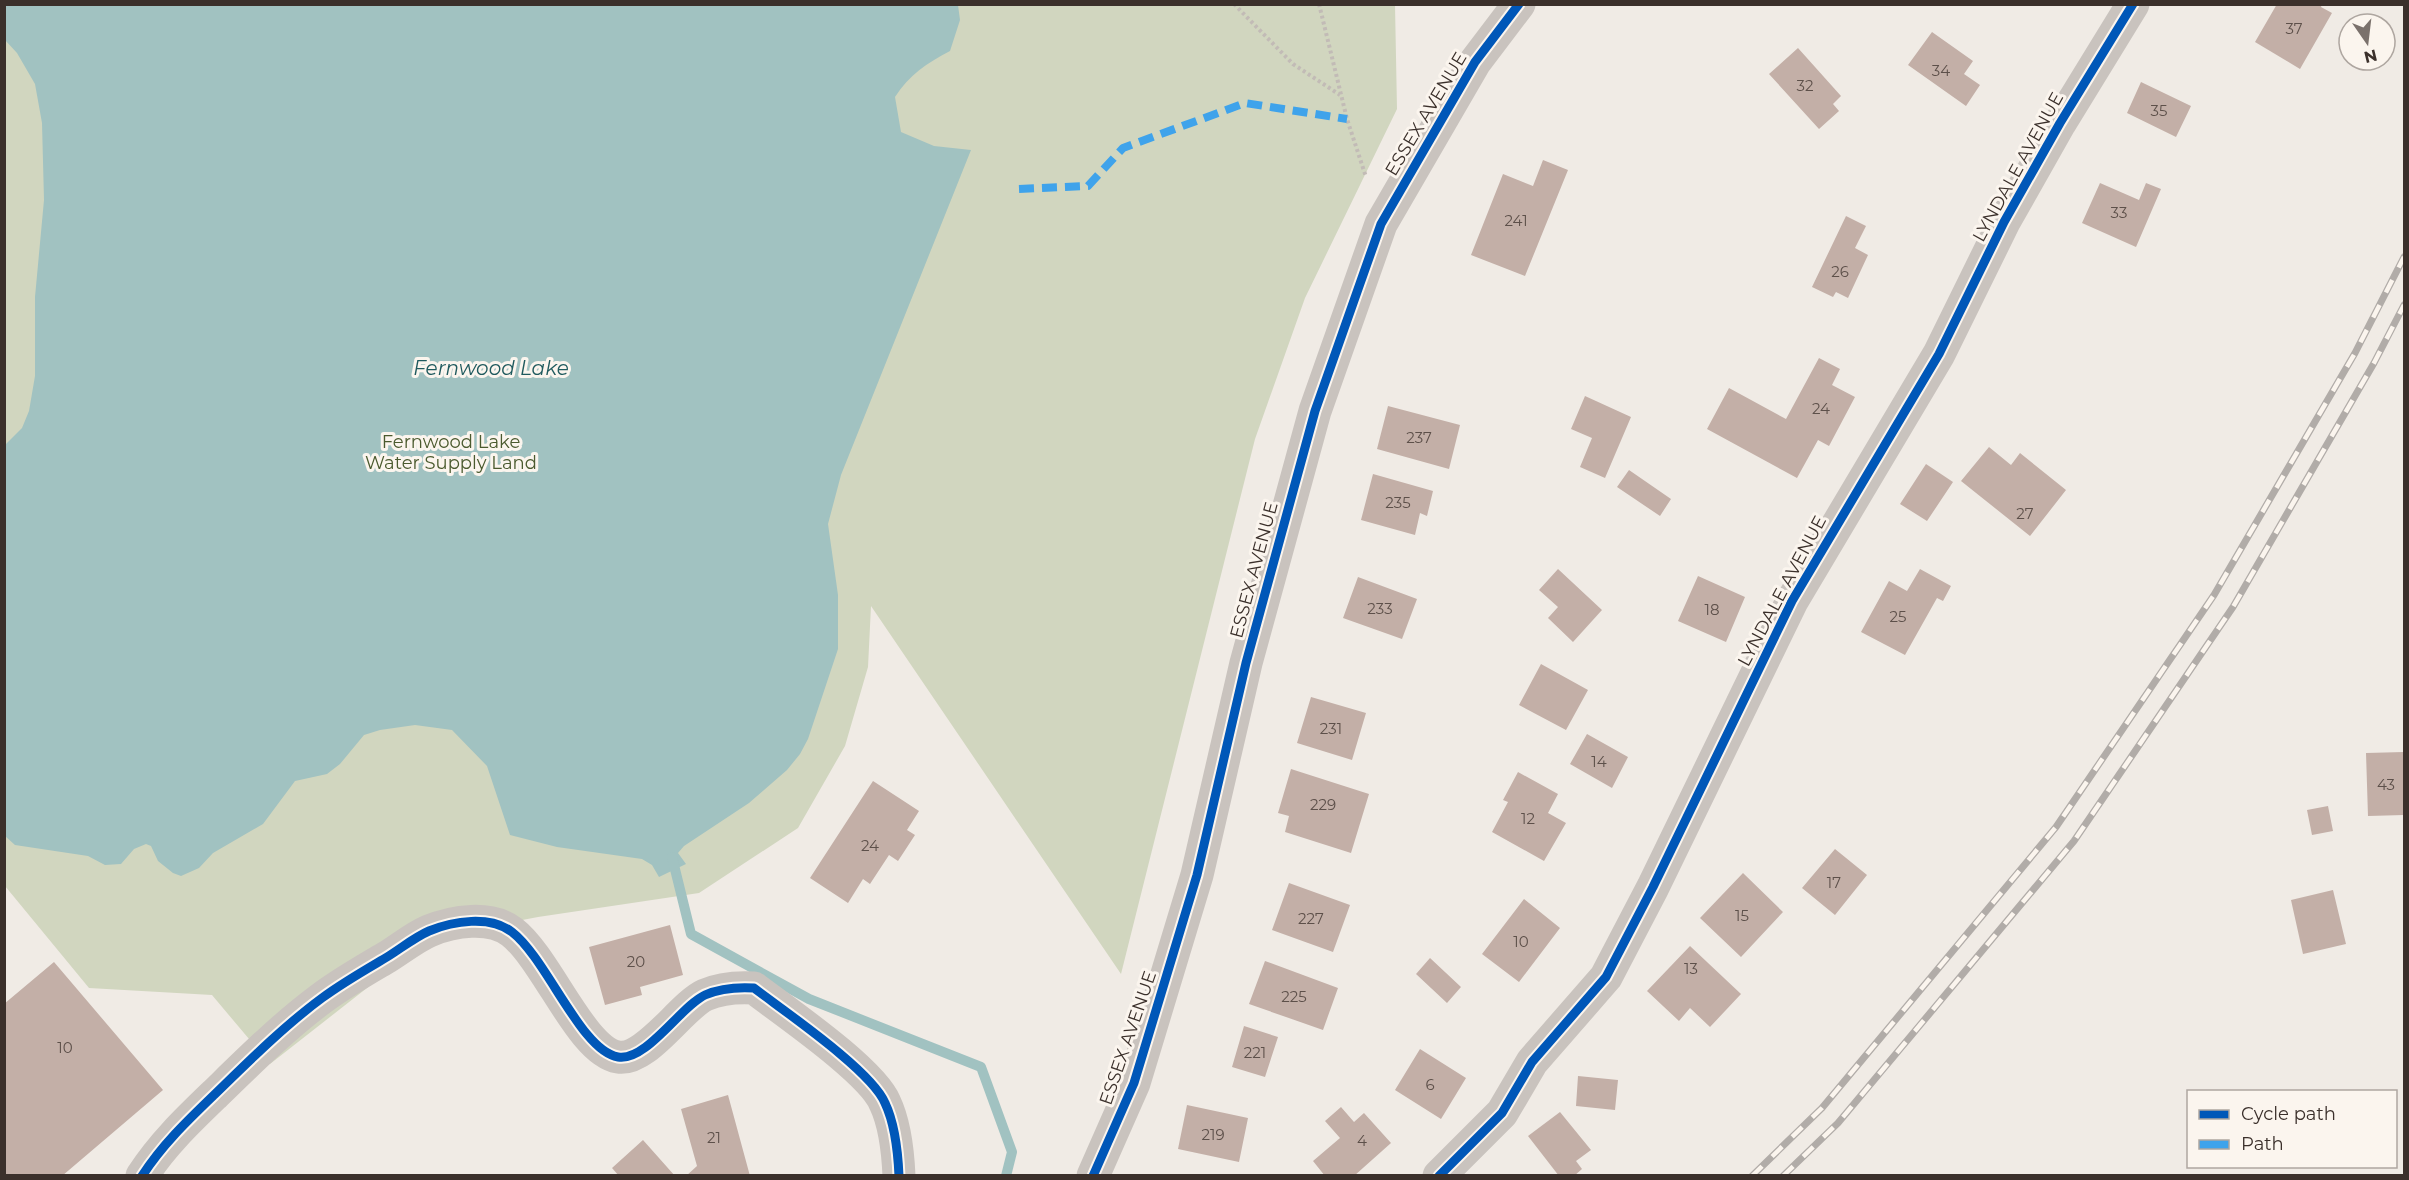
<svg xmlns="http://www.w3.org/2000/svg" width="2409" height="1180" font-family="Montserrat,sans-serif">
<rect width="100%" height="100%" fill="#f0ebe5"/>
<!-- green -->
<path fill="#d1d6bf" d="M4 5H1395L1397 109 1305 298 1255 439 1121 974 871 606 868 667 845 746 798 828 699 893 538 917 432 937 270 1064 212 995 89 988 5 886Z"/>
<!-- water -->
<path fill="#a1c2c1" d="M5 4 958 5 960 20 950 51C927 63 909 75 895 97L901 132 934 146 971 150 841 475 828 524 838 595V649L808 739 800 754 787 770 749 803 684 846 678 853 686 864 659 877 652 865 642 859 557 847 510 835 487 766 452 730 415 725 380 730 364 735 340 764 327 774 295 781 263 824 213 853 199 868 181 876 173 873 158 861 151 846 146 844 134 849 121 864 105 865 88 856 15 845 5 836V445L22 428 29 411 35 376V297L44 200 42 123 35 84 17 53 5 40Z"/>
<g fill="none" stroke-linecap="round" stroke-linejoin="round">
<!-- stream -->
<path stroke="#a1c2c1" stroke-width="10" d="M672 857 691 934 809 999 981 1067 1012 1152 1006 1176"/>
</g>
<!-- building -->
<path fill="#c3afa7" d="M2277 4H2322L2321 7 2332 13 2300 69 2255 42Z
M1932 32 1973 61 1964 74 1980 85 1966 106 1908 65Z
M1798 48 1841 96 1833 104 1839 111 1819 129 1769 74Z
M2141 82 2191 106 2176 137 2127 113Z
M1543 160 1568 170 1525 276 1471 255 1503 174 1533 186Z
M2100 183 2139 200 2146 183 2161 189 2136 247 2082 223Z
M1846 216 1866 226 1855 248 1868 255 1848 298 1836 292 1833 297 1812 287Z
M1819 358 1840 369 1832 385 1855 397 1829 446 1818 440 1797 478 1707 429 1729 388 1786 419Z
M1585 396 1631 417 1605 478 1580 467 1592 438 1571 429Z
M1388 406 1460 425 1449 469 1377 449Z
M1989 447 2011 465 2020 453 2066 490 2030 536 1961 481Z
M1926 464 1953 482 1927 521 1900 504Z
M1629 470 1671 499 1660 516 1617 487Z
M1373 474 1433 491 1427 516 1420 513 1415 535 1361 520Z
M1558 569 1602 610 1573 642 1548 618 1558 607 1539 590Z
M1920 569 1951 586 1943 601 1937 598 1905 655 1861 632 1889 581 1907 591Z
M1698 576 1745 597 1726 642 1678 621Z
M1358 577 1417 599 1402 639 1343 618Z
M1541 664 1588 690 1566 730 1519 705Z
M1311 697 1366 713 1352 760 1297 743Z
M1587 734 1628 757 1612 788 1570 764Z
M2404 752V815L2368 816 2366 753Z
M1291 769 1369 794 1351 853 1285 832 1289 816 1278 813Z
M1518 772 1558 794 1548 813 1566 823 1544 861 1492 832 1508 802 1503 800Z
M873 781 919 811 907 830 915 835 898 861 889 855 870 884 863 879 848 903 810 878Z
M2328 806 2333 831 2312 835 2307 810Z
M1835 849 1867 875 1835 915 1802 888Z
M1743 873 1783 912 1741 957 1700 918Z
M1289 883 1350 905 1333 952 1272 930Z
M2333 890 2346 944 2303 954 2291 900Z
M1524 899 1560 928 1519 982 1482 954Z
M670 925 683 975 640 987 642 995 605 1005 589 947Z
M1690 946 1741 994 1710 1027 1690 1008 1679 1021 1647 991Z
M1430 958 1461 987 1447 1003 1416 974Z
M1265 961 1338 988 1323 1030 1249 1004Z
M54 962 163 1090 62 1176H4V1004Z
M1244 1026 1278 1037 1265 1077 1232 1067Z
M1420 1049 1466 1078 1441 1119 1395 1090Z
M1578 1076 1618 1080 1615 1110 1576 1106Z
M728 1095 750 1176H686L697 1166 681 1109Z
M1187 1105 1248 1118 1239 1162 1178 1149Z
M1341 1107 1354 1122 1364 1113 1391 1143 1354 1176H1325L1313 1161 1340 1138 1325 1121Z
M1560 1112 1591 1150 1576 1161 1582 1169 1574 1176H1559L1528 1136Z
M643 1140 675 1176H619L612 1168Z"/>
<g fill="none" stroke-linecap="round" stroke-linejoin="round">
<!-- path -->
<path stroke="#c2bbb6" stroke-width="4" stroke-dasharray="3 3" stroke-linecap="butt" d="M1234 4 1293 64 1340 95
M1319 4 1347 119 1366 177"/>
<!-- minor -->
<path stroke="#c9c3be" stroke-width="33" d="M142 1176C162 1145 187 1121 214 1095 248 1062 284 1026 322 998 342 983 365 970 387 957 400 949 415 937 429 931 453 921 490 915 512 932 547 959 581 1051 618 1057 646 1062 681 1006 705 995 721 988 737 987 754 988 784 1011 872 1071 885 1103 895 1124 898 1153 899 1176
M1093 1176 1134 1083 1197 875 1246 663 1315 411 1381 224 1475 62 1519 4
M1439 1176 1502 1113 1532 1062 1606 977 1653 887 1792 601 1939 354 2004 222 2060 123 2133 4"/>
<defs>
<path id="rail" d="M1752 1176 1822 1108 2056 827 2214 595 2355 353 2404 257
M1783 1176 1838 1123 2074 841 2233 607 2374 363 2404 305"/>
</defs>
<!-- rail casing -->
<use href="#rail" stroke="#b1aca8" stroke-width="7"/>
<!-- rail -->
<use href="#rail" stroke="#fbf5ee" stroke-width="4.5" stroke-dasharray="14" stroke-linecap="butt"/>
<!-- quiet -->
<path stroke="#3fa3eb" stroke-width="8" stroke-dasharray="15 8" stroke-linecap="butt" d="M1019 189 1088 186 1123 148 1245 103 1347 119"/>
<defs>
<path id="cycleway" d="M142 1176C162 1145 187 1121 214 1095 248 1062 284 1026 322 998 342 983 365 970 387 957 400 949 415 937 429 931 453 921 490 915 512 932 547 959 581 1051 618 1057 646 1062 681 1006 705 995 721 988 737 987 754 988 784 1011 872 1071 885 1103 895 1124 898 1153 899 1176
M1093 1176 1134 1083 1197 875 1246 663 1315 411 1381 224 1475 62 1519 4
M1439 1176 1502 1113 1532 1062 1606 977 1653 887 1792 601 1939 354 2004 222 2060 123 2133 4"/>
</defs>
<!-- cycleway casing -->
<use href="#cycleway" stroke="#fbf5ee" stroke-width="13"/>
<!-- cycleway -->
<use href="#cycleway" stroke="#0057b8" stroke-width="9"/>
</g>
<g text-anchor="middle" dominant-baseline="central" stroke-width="6" stroke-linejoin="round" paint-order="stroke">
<!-- number labels -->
<g font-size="15" fill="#5d504a">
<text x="2294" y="28">37</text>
<text x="1941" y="70">34</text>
<text x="1805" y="85">32</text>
<text x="2159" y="110">35</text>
<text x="2119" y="212">33</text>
<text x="1516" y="220">241</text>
<text x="1840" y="271">26</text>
<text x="1821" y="408">24</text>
<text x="1419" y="437">237</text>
<text x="1398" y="502">235</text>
<text x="2025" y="513">27</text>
<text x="1380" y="608">233</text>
<text x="1712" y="609">18</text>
<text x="1898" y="616">25</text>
<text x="1331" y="728">231</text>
<text x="1599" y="761">14</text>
<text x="2386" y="784">43</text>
<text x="1323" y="804">229</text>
<text x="1528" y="818">12</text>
<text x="870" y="845">24</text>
<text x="1834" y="882">17</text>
<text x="1742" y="915">15</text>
<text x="1311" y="918">227</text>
<text x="1521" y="941">10</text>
<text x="636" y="961">20</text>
<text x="1691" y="968">13</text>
<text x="1294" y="996">225</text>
<text x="65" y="1047">10</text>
<text x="1255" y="1052">221</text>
<text x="1430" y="1084">6</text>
<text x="1213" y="1134">219</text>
<text x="714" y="1137">21</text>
<text x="1362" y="1140">4</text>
</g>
<!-- street labels -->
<g font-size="18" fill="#3b302b" stroke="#fbf5ee">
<text transform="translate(1426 114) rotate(-59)">ESSEX AVENUE</text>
<text transform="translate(2018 167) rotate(-61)">LYNDALE AVENUE</text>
<text transform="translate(1254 570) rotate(-75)">ESSEX AVENUE</text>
<text transform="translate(1782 591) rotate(-62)">LYNDALE AVENUE</text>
<text transform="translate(1128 1038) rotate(-71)">ESSEX AVENUE</text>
</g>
<!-- park labels -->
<g font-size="18" fill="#4a5a2e" stroke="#fbf5ee">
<text x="451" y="442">Fernwood Lake<tspan x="451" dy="21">Water Supply Land</tspan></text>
</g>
<!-- water labels -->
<g font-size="20" font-style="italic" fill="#1f5a5e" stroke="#fbf5ee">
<text x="491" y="368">Fernwood Lake</text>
</g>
</g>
<!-- border -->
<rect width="2409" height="1180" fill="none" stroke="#3b302b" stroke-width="12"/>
<!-- legend -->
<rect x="2187" y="1090" width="210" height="78" fill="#fbf5ee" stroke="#aea6a0" stroke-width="1.5"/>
<rect x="2199" y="1110" width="30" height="9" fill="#0057b8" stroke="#aea6a0" stroke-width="1.5"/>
<text x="2241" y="1120" font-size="18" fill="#3b302b">Cycle path</text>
<rect x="2199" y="1140" width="30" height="9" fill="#3fa3eb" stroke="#aea6a0" stroke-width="1.5"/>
<text x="2241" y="1150" font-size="18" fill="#3b302b">Path</text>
<!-- north arrow -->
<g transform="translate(2367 42) rotate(166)"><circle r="28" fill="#fbf5ee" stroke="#aea6a0" stroke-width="1.5"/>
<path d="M0-4.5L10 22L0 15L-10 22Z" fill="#7a716c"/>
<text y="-9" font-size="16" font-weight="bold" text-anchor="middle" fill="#3b302b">N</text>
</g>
</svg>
